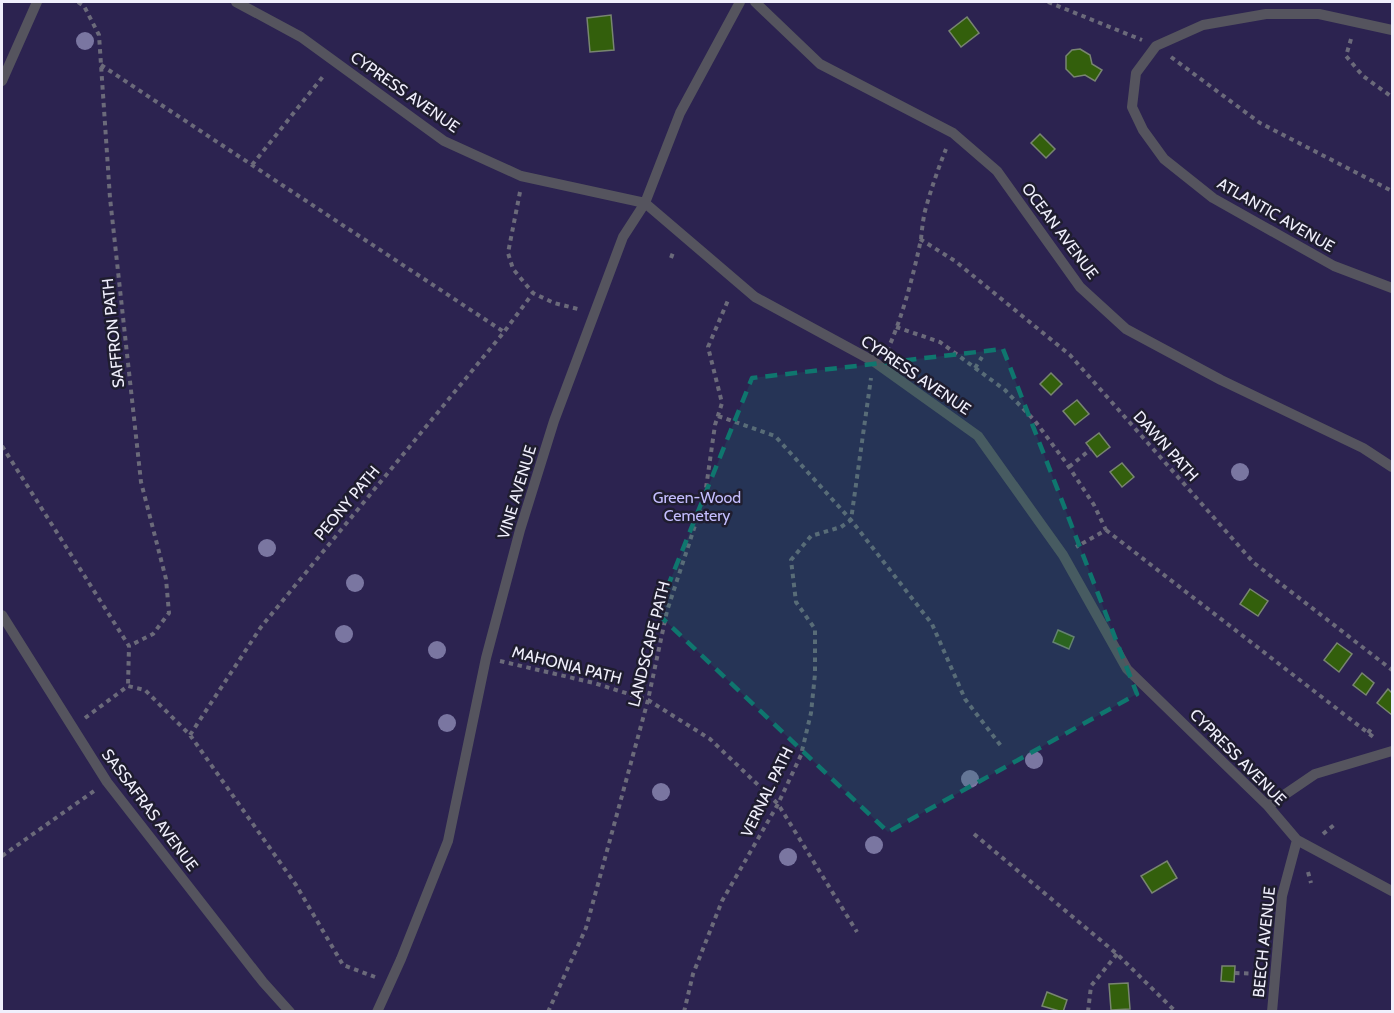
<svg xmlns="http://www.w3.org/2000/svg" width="1394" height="1013" font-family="Cabin,sans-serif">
<rect width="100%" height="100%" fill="#1f1d2f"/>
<!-- green -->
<path fill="#2c2350" d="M2 2H1392V1011H2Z"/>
<!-- building -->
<path fill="#335f0c" stroke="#788571" stroke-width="1.5" d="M611 15 614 50 590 52 587 18Z
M967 17 979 33 961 47 949 31Z
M1080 49 1090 55 1092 64 1102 70 1095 81 1085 75 1074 77 1066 69V56L1072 50Z
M1040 134 1055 149 1046 158 1031 143Z
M1051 373 1062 384 1051 395 1040 384Z
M1077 400 1089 414 1075 425 1063 411Z
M1099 433 1110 447 1097 457 1086 443Z
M1122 463 1134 477 1122 487 1110 472Z
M1250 589 1268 601 1258 616 1240 604Z
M1058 630 1074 637 1069 649 1053 642Z
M1337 643 1352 654 1339 672 1324 660Z
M1362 673 1374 683 1366 695 1353 685Z
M1388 689 1392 693V715L1377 703Z
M1167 861 1177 878 1152 893 1141 876Z
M1222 966H1235L1234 982 1221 981Z
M1128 983 1130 1009 1111 1010 1109 984Z
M1047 992 1067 1000 1063 1012 1042 1006Z"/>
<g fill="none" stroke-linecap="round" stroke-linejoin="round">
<!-- path -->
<path stroke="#6b6a7a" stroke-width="4" stroke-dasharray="4.5 4.5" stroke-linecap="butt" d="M78 2 84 6 99 35 110 198 141 482 166 579 169 613 153 634 129 646
M1048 2 1142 40
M1351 39 1346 56 1363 76 1392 97
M1171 57 1260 123 1392 191
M101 65 504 332
M252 165 325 74
M520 192 508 253 513 269 533 293 554 303 578 309
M920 239 955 261 1070 355 1254 563 1392 670
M671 258 674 250
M896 327 940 342 1005 390 1035 421 1067 464 1094 505 1106 530 1076 547
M887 351C902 319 914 273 921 239 922 229 923 220 925 211 931 189 938 169 946 149
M975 368 982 357
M718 416 775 436 851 520 932 624 965 699 1001 746
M2 446 129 646 128 686
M1069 467 1091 449
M1106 530 1376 739
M500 661 594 683 648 700 710 739 778 804 857 932
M85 718 128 686 145 690 190 735 296 885 343 965 375 977
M1368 733 1373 726
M190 735 261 627 504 332 533 293
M974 834 1117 954 1176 1012
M1323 834 1334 825
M2 856 94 791
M1308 872 1311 883
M1235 973 1260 974
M548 1012 586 928 648 700 667 611 705 495 715 425 722 403 708 347 729 298
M684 1012 693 974 722 901 778 804 801 755 811 713 815 674V629L796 602 791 560 811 536 841 527 851 520 871 378
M1088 1012 1091 986 1117 954"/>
<!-- service -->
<path stroke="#55545e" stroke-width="10" d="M236 2 301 37 444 141 521 176 645 203 755 297 873 361 978 436 1063 555 1127 669 1268 806 1297 840 1392 891
M755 2 820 64 953 133 997 171 1080 287 1126 329 1221 380 1363 448 1392 467
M1392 30 1319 14H1266L1203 25 1156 46 1136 73 1132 107 1143 130 1164 159 1213 198 1334 266 1392 288
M2 81 37 2
M2 615 107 782 263 982 290 1012
M1268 806 1315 774 1392 751
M377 1012 401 959 448 841 486 658 520 530 554 421 623 237 645 203 680 113 740 2
M1272 1012 1282 896 1297 840"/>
</g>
<!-- trees -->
<g fill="#7a76a1">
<circle cx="85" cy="41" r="9"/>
<circle cx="1240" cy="472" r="9"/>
<circle cx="267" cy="548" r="9"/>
<circle cx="355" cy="583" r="9"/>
<circle cx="344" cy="634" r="9"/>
<circle cx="437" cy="650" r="9"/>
<circle cx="447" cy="723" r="9"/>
<circle cx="1034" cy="760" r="9"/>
<circle cx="970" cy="779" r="9"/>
<circle cx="661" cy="792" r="9"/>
<circle cx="874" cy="845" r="9"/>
<circle cx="788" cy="857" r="9"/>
</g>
<!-- marked area -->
<path fill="#0f766e" fill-opacity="0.2" stroke="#0f766e" stroke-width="4.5" stroke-dasharray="12 8" stroke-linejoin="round" d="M1003 349 1137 694 888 832 657 613 752 378Z"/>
<g text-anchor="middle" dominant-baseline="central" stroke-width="5" stroke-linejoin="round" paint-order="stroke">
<!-- street labels -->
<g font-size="16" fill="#f0effc" stroke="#1f1d2f">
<text transform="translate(405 92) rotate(35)">CYPRESS AVENUE</text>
<text transform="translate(1276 215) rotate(30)">ATLANTIC AVENUE</text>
<text transform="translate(1060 231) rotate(53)">OCEAN AVENUE</text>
<text transform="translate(113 333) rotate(-96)">SAFFRON PATH</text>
<text transform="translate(916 375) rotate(34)">CYPRESS AVENUE</text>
<text transform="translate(1166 446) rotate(48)">DAWN PATH</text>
<text transform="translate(517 492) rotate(-73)">VINE AVENUE</text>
<text transform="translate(347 503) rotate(-50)">PEONY PATH</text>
<text transform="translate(649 644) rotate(-76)">LANDSCAPE PATH</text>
<text transform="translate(567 665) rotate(14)">MAHONIA PATH</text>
<text transform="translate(1238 757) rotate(45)">CYPRESS AVENUE</text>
<text transform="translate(767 792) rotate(-64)">VERNAL PATH</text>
<text transform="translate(150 810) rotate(53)">SASSAFRAS AVENUE</text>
<text transform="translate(1264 942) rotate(-84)">BEECH AVENUE</text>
</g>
<!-- park labels -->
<g font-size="16" fill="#c5befe" stroke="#1f1d2f">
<text x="697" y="497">Green-Wood<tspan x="697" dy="18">Cemetery</tspan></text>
</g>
</g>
<!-- border -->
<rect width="1394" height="1013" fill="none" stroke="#f0effc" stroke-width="6"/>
</svg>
